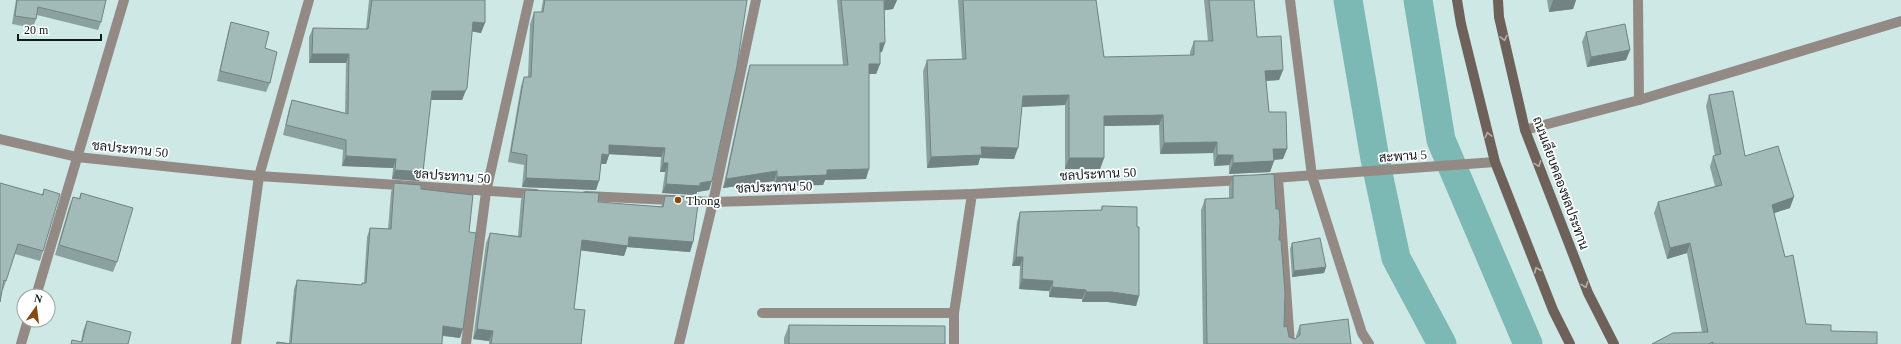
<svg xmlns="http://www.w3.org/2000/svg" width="1901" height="344" font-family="'Times New Roman',Sarabun,serif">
<rect width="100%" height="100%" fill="#cde8e5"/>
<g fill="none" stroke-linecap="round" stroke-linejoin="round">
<!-- canal -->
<path stroke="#7db9b4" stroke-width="29" d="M1348 0 1375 159 1396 258 1442 344
M1418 0 1441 140 1528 344"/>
<!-- lane -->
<path stroke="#938a85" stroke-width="10" d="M1638 0 1639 100"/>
<!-- street -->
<path stroke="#938a85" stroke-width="10" d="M1290 0 1312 176 1362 333 1369 344
M1525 130 1639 100 1901 21
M0 139 77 157 259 176 536 194
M1278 178 1290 344
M1261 179 1495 162
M586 196 713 202 972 194 1243 180
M36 296 124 0
M762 313H954
M21 344 28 320
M236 344 259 176 309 0
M466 344 486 192 529 0
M679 344 713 202 756 0
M954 344V313L972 194"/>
<!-- secondary -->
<path stroke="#6d615a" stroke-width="10" d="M1457 0 1461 24 1495 162 1553 310 1570 344
M1498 0 1499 17 1525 130 1588 293 1614 344"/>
</g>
<!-- wall -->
<path fill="#8ba19f" d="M16 0H106L101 22 98 30 37 15 36 19 33 28 12 24Z
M369 0H485L481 33 472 31 463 98 462 100H431L419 181 392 179 393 168 342 166 343 150 283 135 289 109 292 100 345 113 346 63H309V37L313 28 366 29Z
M543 0H747L709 190 697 192 696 195 662 193 665 172H660L661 157 609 154 606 164H601L596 190 522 187 524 165 508 162 521 86 524 77H528L530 24 534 12H541Z
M837 0H897L893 9 884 10 882 52H880V64L876 74H869L866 179 825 180 823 185 774 186V181L723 188 747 75 750 65H843Z
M958 0H1096L1104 57 1190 56V52L1194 41H1208L1204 0H1254L1257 37 1283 70 1279 80 1266 81 1269 112 1283 159 1274 160 1270 172 1229 174V165L1214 166 1213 153 1160 154 1159 125 1104 126V158L1100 169H1065V105L1022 107 1014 159 980 158 978 165 927 168 923 71 927 60 962 59Z
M1547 0H1576L1573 9 1549 12Z
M231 22 265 48 270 83 266 92 217 81 228 32Z
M1586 32 1630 50 1626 60 1587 67 1582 42Z
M1709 95 1745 156 1790 208 1774 213 1785 257 1806 324 1877 344H1652L1702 332 1687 253 1667 259 1654 213 1658 202 1715 186 1710 167 1713 156H1715L1706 106Z
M1233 176 1276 209 1279 240 1284 327 1289 337 1295 339 1296 338V336L1300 325 1351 344H1203L1201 210 1205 199 1229 198V187Z
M0 183 42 195 44 189 43 251 40 261 15 254 3 290Z
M394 183 421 189 469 232 460 338 442 336V344H276L277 342 289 343 294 289 297 280 361 285 362 283H364L367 237 370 228 388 229 391 192Z
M525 190 598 202 661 207 665 196 693 242 690 252 627 247 624 256 581 250 574 309 581 344H489V341L473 339 486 243 490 233 518 236 521 200Z
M81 193 117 262 113 272 55 255 69 207 73 197 79 198Z
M1102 206 1139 296 1136 306 1108 302H1082V299L1049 297V291L1019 289 1020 266H1012L1017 222 1020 212 1101 210Z
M1292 243 1326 267 1324 273 1292 277 1290 249Z
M87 321 128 344H71L72 340 81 342 83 331Z
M789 325 945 344H784V338Z"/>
<!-- shaded-wall -->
<path fill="#718382" d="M893 0H897L893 9 880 11 884 1Z
M1553 0H1576L1573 9 1549 12Z
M473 22 485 23 481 33 469 31Z
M880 43H885L882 52 876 53Z
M1630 50 1626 60 1587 67 1591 57Z
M312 54H349L346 63H309Z
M869 64H880L876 74H865Z
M1283 70 1279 80 1261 81 1265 71Z
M467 88 462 100H428L432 91Z
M1069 95 1065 105 1019 107 1023 96Z
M1163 115 1159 125 1100 126 1104 116Z
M1217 142 1213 153 1160 154 1164 143Z
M609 145 665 148 661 157 606 154Z
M981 147 1018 148 1014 159 980 158 978 165 927 168 931 157Z
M1273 149H1287L1283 159 1269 160Z
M602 154 609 155 606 164H598Z
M1217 155H1233L1229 165 1214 166Z
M346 156 396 159 393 168 342 166Z
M1069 158H1104L1100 169H1065Z
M1274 161 1270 172 1229 174 1233 163Z
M663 163H668L665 172H660Z
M869 169 866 179 825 180 823 185 774 186 777 177 827 170Z
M395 170 423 172 419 181 392 179Z
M777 171 774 181 723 188 726 179Z
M526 178 599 181 596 190 522 187Z
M712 181 709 190 697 192 696 195 662 193 666 184 700 183Z
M1794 197 1790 208 1768 215 1772 205Z
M629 237 693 242 690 252 627 247 624 256 578 250 582 240Z
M1690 243 1687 253 1667 259 1670 248Z
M1016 257H1023L1020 266H1012Z
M1326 267 1324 273 1292 277 1294 271Z
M1022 279 1053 281 1049 291 1019 289Z
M1052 287 1086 290 1082 299 1049 297Z
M1086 292H1112L1139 296 1136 306 1108 302H1082Z
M443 326 463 329 460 338 440 335Z
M477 329 493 331 489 341 473 339Z"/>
<!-- building -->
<path fill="#a2bbb9" stroke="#718382" d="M17 0H106L101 22 38 7 36 19 15 16Z
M372 0H485V23L473 22 467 88 465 91H432L423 172 395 170 396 159 346 156V140L286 125 292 100 348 114 349 54H312L313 28 368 29Z
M545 0H747L737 66 712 181 700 183V186L666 184 668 163H663L665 148 609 145V155L602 154 599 181 526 178 527 155 511 152 524 77H531L534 15V12H543Z
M841 0H893L884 1 885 43H880V64H869V169L827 170V175L777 177V171L726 179 750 65H848Z
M963 0H1096L1104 57 1194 55V41H1213L1209 0H1254L1257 37 1281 36 1283 70 1265 71 1269 112H1286L1287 149H1273L1274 161 1233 163V155H1217V142L1164 143 1163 115 1104 116V158H1069V95L1023 96 1018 148 981 147 982 155 931 157 927 60 966 59Z
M231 22 269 32 265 48 277 52 270 83 220 71Z
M1625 24 1630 50 1591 57 1586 32Z
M1733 91 1745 156 1778 146 1794 197 1772 205 1785 257 1793 255 1806 324 1831 325V331L1877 332V344H1713V342L1708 344H1652L1673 333 1708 332 1690 243 1670 248 1658 202 1722 185 1713 156 1721 154 1709 95Z
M1274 174 1276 209H1279L1280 222 1279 240H1281L1285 293 1284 327 1287 326 1289 337 1295 339 1300 335V325L1348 319 1351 344H1207L1205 199 1233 198V176Z
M0 183 43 195 44 189 60 194 43 251 18 244 6 281 4 280 0 302Z
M394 183 421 185V189L473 195 469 232 476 233 463 329 443 326 442 344H277V342L291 344 297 280 362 285V283H366L370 228 391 229Z
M525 190 599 193 598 202 663 207 665 196 699 197 693 242 629 237 628 246 582 240 574 309 585 310 581 344H491L493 331 477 329 490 233 521 237Z
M81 193 133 208 117 262 59 245 73 197 80 199Z
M1102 206 1137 207V227H1139V296L1112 292H1086V290L1052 287 1053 281 1022 279 1023 257H1016L1020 212 1102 210Z
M1320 238 1326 267 1294 271 1292 243Z
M87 321 131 332 128 344H71L72 340 82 342Z
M789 325 945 326V344H789Z"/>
<!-- one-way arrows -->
<defs><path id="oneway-chevron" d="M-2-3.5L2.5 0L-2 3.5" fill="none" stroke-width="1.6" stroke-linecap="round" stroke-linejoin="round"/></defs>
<g stroke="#b6b0ac">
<use href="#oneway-chevron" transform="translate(1504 38) rotate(77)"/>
<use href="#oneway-chevron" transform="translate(1488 135) rotate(-104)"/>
<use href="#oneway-chevron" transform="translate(1538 164) rotate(69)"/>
<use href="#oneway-chevron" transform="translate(1537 270) rotate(-112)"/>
<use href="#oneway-chevron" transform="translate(1585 285) rotate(69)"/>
</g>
<!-- markers -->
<circle fill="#884910" stroke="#fff" stroke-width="1.5" cx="678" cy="200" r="4"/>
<g text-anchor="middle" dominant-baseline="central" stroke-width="3.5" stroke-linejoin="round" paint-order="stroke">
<!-- street labels -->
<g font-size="13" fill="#111b1a" stroke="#fff">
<text transform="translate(130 149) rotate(6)">ชลประทาน 50</text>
<text transform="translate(1403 156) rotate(-4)">สะพาน 5</text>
<text transform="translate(1098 174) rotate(-3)">ชลประทาน 50</text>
<text transform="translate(452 176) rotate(4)">ชลประทาน 50</text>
<text transform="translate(1561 183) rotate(70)">ถนนเลียบคลองชลประทาน</text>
<text transform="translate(774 187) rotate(-2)">ชลประทาน 50</text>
</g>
<!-- poi labels -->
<g font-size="13" fill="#111b1a" stroke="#fff" text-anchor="start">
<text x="686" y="200">Thong</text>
</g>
</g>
<!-- north arrow -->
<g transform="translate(36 308) rotate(14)"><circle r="19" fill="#ffffff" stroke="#a0a4a3"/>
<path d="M0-3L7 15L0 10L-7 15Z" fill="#884910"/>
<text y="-6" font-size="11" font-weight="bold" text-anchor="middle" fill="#111b1a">N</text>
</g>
<!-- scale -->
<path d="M18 34v6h83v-6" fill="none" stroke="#111b1a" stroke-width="2"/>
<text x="24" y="34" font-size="12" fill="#111b1a" stroke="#ffffff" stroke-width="3" paint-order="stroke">20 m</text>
</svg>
